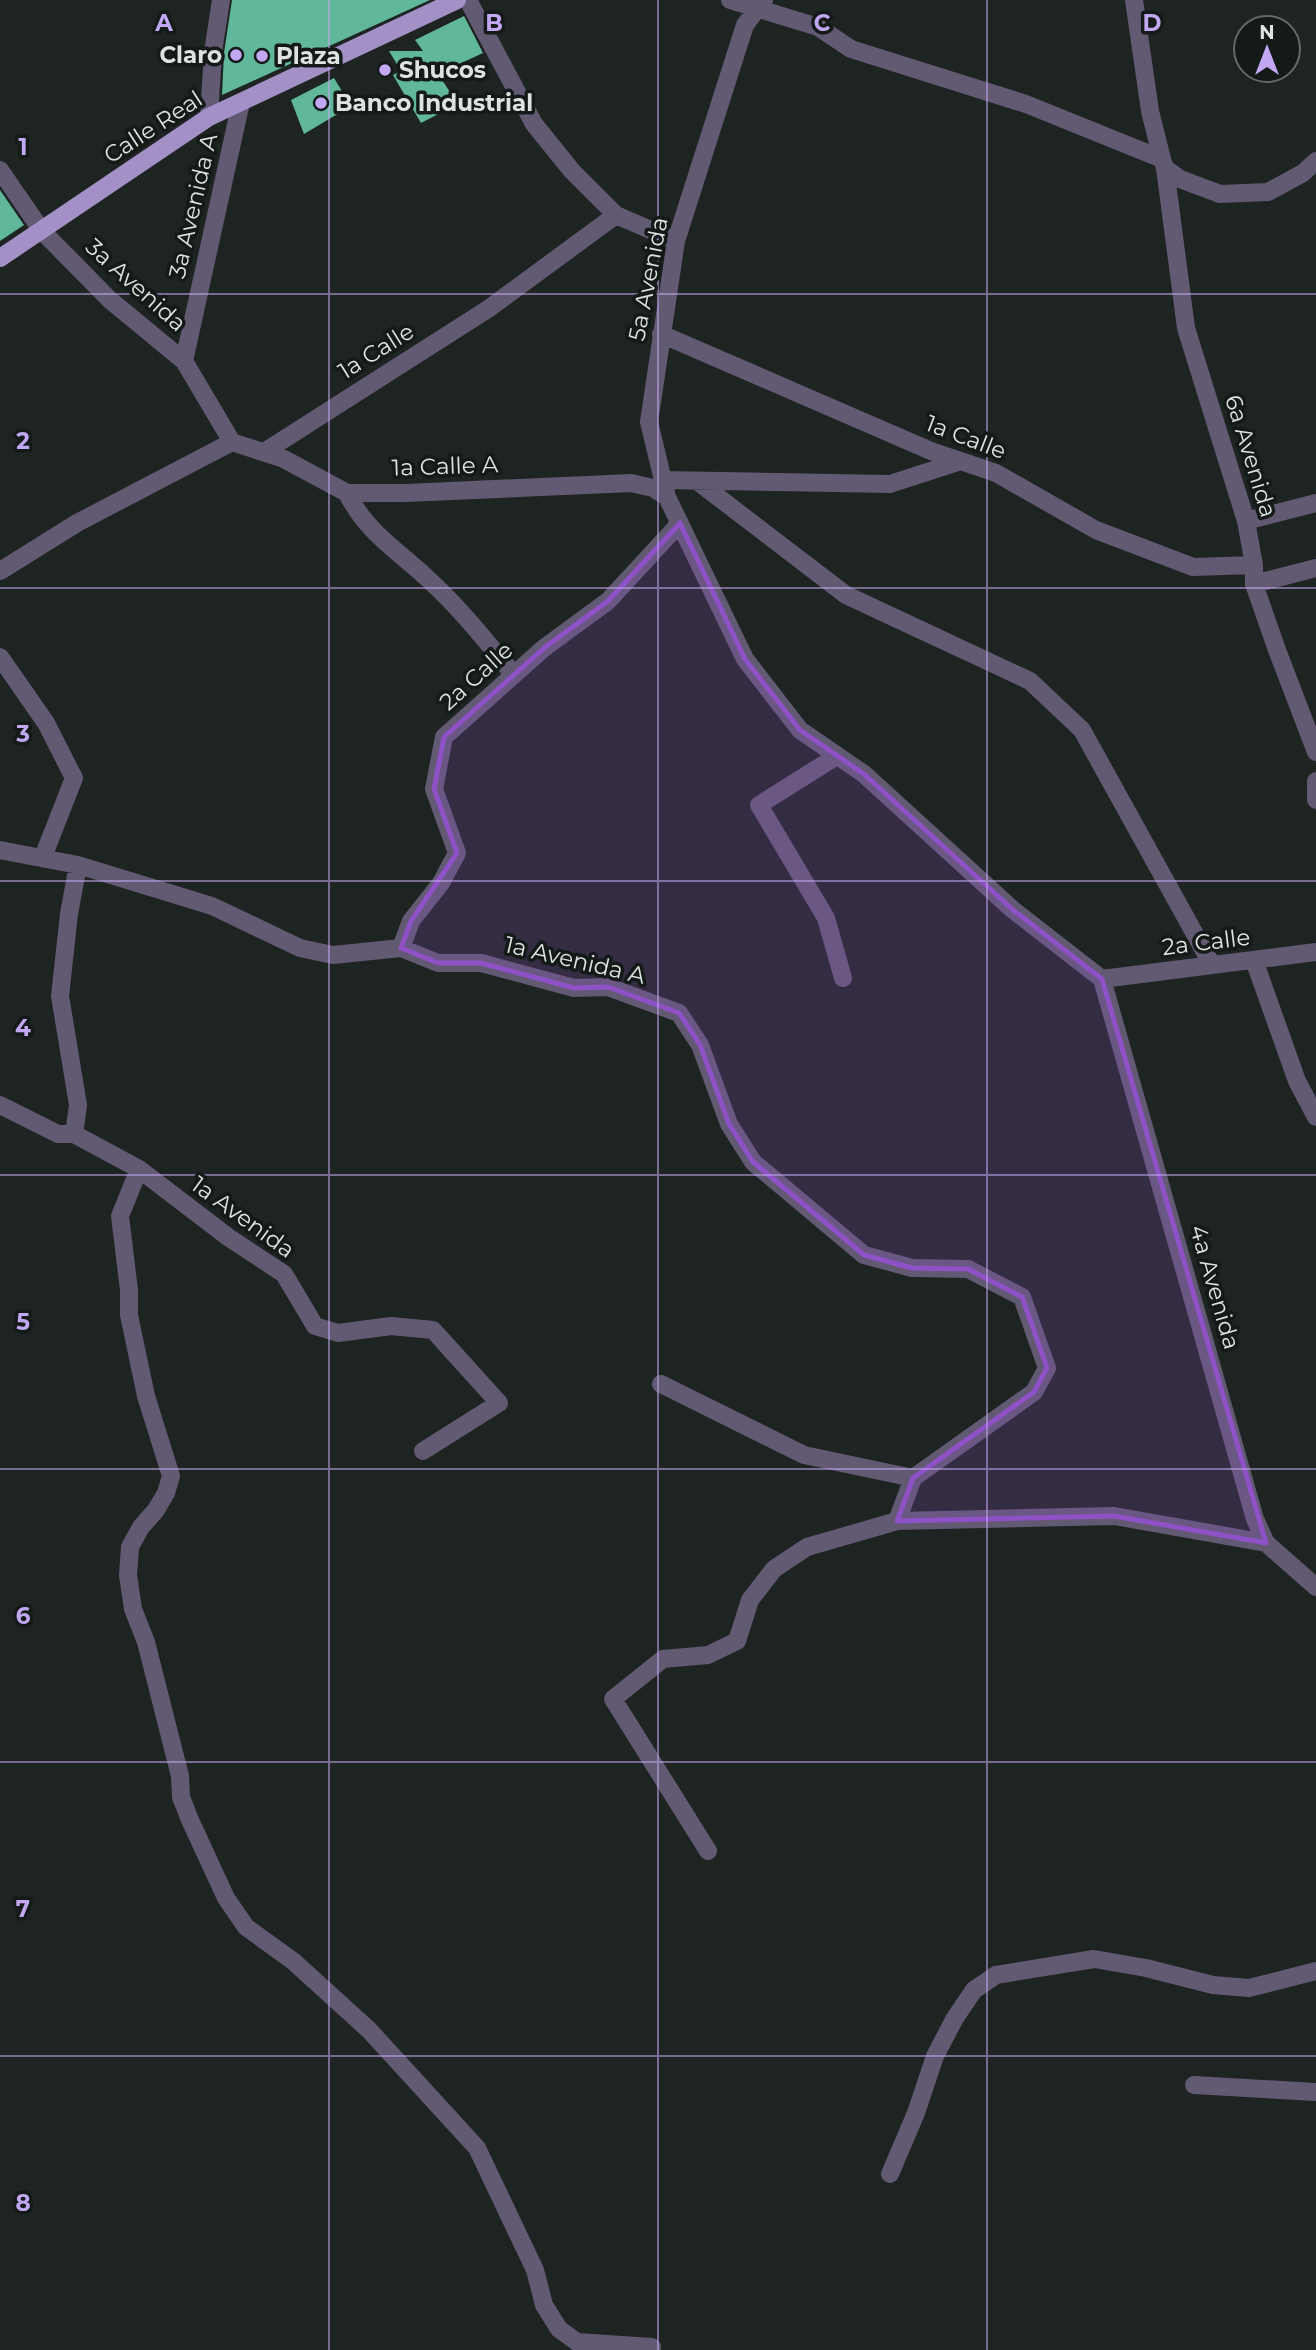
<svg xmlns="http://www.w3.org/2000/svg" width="1316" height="2350" font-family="Montserrat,sans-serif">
<rect width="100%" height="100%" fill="#1d2421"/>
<!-- building -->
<path fill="#60b79c" d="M232 0H430L222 95 224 53Z
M464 16 483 53 438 74 458 104 421 123 393 75 401 71 389 51H423L415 40Z
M334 78 351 106 304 134 291 100Z
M0 190 24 225 0 241Z"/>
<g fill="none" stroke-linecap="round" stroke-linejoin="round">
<!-- minor -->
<path stroke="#625973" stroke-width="18" d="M468 0 534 124 572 171 616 215 676 241
M730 0 818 27 851 49 1026 104 1162 159 1165 168 1180 179 1220 194 1268 192 1303 173 1316 161
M764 0 745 25 676 241 649 422 667 497 745 659 800 730 864 774 1012 909 1102 979
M1134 0 1150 111 1162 159
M209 117 213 52 221 0
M1165 168 1186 328 1246 521 1254 565V584L1277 650 1316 752
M0 170 42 231 110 300 184 361 232 442
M661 334 931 451 996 473 1096 530 1193 567 1254 565
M184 361 241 102
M232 442 284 459 347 493H406L631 483 653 488 667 497
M264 452 488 309 616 215
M663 480 890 484 958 462
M697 481 846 595 1030 681 1082 730 1212 965
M347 493C366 532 397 550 427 578 460 608 486 641 514 675
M1246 521 1316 503
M0 571 77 523 232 442
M1254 584 1316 568
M0 657 46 723 74 778 43 857
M837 756 759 805 826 918 843 978
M1316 781V800
M0 850 78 865 212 906 300 948 333 955 401 948 438 963H481L574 988 608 987 679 1013 700 1045 729 1124 753 1162 864 1255 912 1268 968 1269 1022 1297 1047 1368 1034 1392 913 1478
M401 948 411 921 441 883 457 853 434 789 444 737 544 648 608 601 680 523
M1254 960 1297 1081 1316 1117
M1102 979 1255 1519 1266 1543 1316 1587
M1102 979 1316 952
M0 1105 58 1134H74L139 1169 228 1237 284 1274 315 1326 338 1333 391 1326 433 1330 499 1403 423 1451
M74 1134 78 1105 60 996 69 914 78 865
M139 1169 120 1216 129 1290V1315L146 1396 171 1476 166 1493 156 1510 141 1527 130 1547 128 1575 133 1609 146 1642 180 1776 181 1797 190 1820 226 1898 246 1927 293 1961 369 2030 477 2148 535 2270 544 2305 559 2329 577 2342 652 2347
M661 1384 804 1455 913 1478
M913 1478 897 1521 1114 1516 1266 1543
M708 1851 613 1699 663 1659 708 1655 737 1641 750 1600 774 1569 807 1547 897 1521
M1194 2085 1316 2092
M890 2174 916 2113 935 2056 955 2018 974 1990 996 1975 1094 1959 1146 1968 1213 1985 1249 1988 1316 1971"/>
<!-- primary -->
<path stroke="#a290c6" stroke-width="18" d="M0 258 209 117 457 0"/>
</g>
<!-- marked area -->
<path fill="#8f51c6" fill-opacity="0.2" stroke="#8f51c6" stroke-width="5" stroke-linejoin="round" d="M680 523 745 659 800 730 864 774 1012 909 1102 979 1266 1543 1114 1516 897 1521 913 1478 1034 1392 1047 1368 1022 1297 968 1269 912 1268 864 1255 753 1162 729 1124 700 1045 679 1013 608 987 574 988 481 963H438L401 948 411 921 457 853 434 789 444 737 544 648 608 601Z"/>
<!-- grid -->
<path fill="none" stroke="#c2a8f3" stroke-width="2" stroke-opacity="0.55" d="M329 0V2350M658 0V2350M987 0V2350M0 294H1316M0 588H1316M0 881H1316M0 1175H1316M0 1469H1316M0 1762H1316M0 2056H1316"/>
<!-- markers -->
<g fill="#c2a8f3" stroke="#131a18" stroke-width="2.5">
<circle cx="236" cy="55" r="7"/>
<circle cx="262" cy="56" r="7"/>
<circle cx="385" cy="70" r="7"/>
<circle cx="321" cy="103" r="7"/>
</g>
<g text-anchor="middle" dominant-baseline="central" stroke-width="7" stroke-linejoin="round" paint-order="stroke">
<!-- poi labels -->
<g font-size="23" font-weight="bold" fill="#dee3e1" stroke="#131a18" text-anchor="start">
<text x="222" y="55" text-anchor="end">Claro</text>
<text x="276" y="56">Plaza</text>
<text x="399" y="70">Shucos</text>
<text x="335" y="103">Banco Industrial</text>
</g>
<!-- street labels -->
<g font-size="23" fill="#dee3e1" stroke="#131a18">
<text transform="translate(153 127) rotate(-33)">Calle Real</text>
<text transform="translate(193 206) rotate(-77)">3a Avenida A</text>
<text transform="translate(648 279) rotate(-79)">5a Avenida</text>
<text transform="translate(136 285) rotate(42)">3a Avenida</text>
<text transform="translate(376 351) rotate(-32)">1a Calle</text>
<text transform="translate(966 437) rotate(21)">1a Calle</text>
<text transform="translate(1251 456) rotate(73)">6a Avenida</text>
<text transform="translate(445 466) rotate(-2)">1a Calle A</text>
<text transform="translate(476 676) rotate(-42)">2a Calle</text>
<text transform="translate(1206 942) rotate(-7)">2a Calle</text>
<text transform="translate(575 960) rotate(13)">1a Avenida A</text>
<text transform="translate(243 1217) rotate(36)">1a Avenida</text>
<text transform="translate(1215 1287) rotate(74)">4a Avenida</text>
</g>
</g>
<g font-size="23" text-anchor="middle" font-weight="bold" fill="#c2a8f3" stroke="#131a18" stroke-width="7" stroke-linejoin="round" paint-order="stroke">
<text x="164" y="31">A</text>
<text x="494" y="31">B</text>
<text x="822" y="31">C</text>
<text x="1152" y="31">D</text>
<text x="23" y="155">1</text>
<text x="23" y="449">2</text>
<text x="23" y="742">3</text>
<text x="23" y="1036">4</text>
<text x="23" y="1330">5</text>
<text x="23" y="1624">6</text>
<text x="23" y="1917">7</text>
<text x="23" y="2211">8</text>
</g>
<!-- north arrow -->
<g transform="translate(1267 49)"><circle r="33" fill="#131a18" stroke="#646a68" stroke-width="2"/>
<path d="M0-5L12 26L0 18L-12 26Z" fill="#c2a8f3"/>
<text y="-10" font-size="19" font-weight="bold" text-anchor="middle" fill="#dee3e1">N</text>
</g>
</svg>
